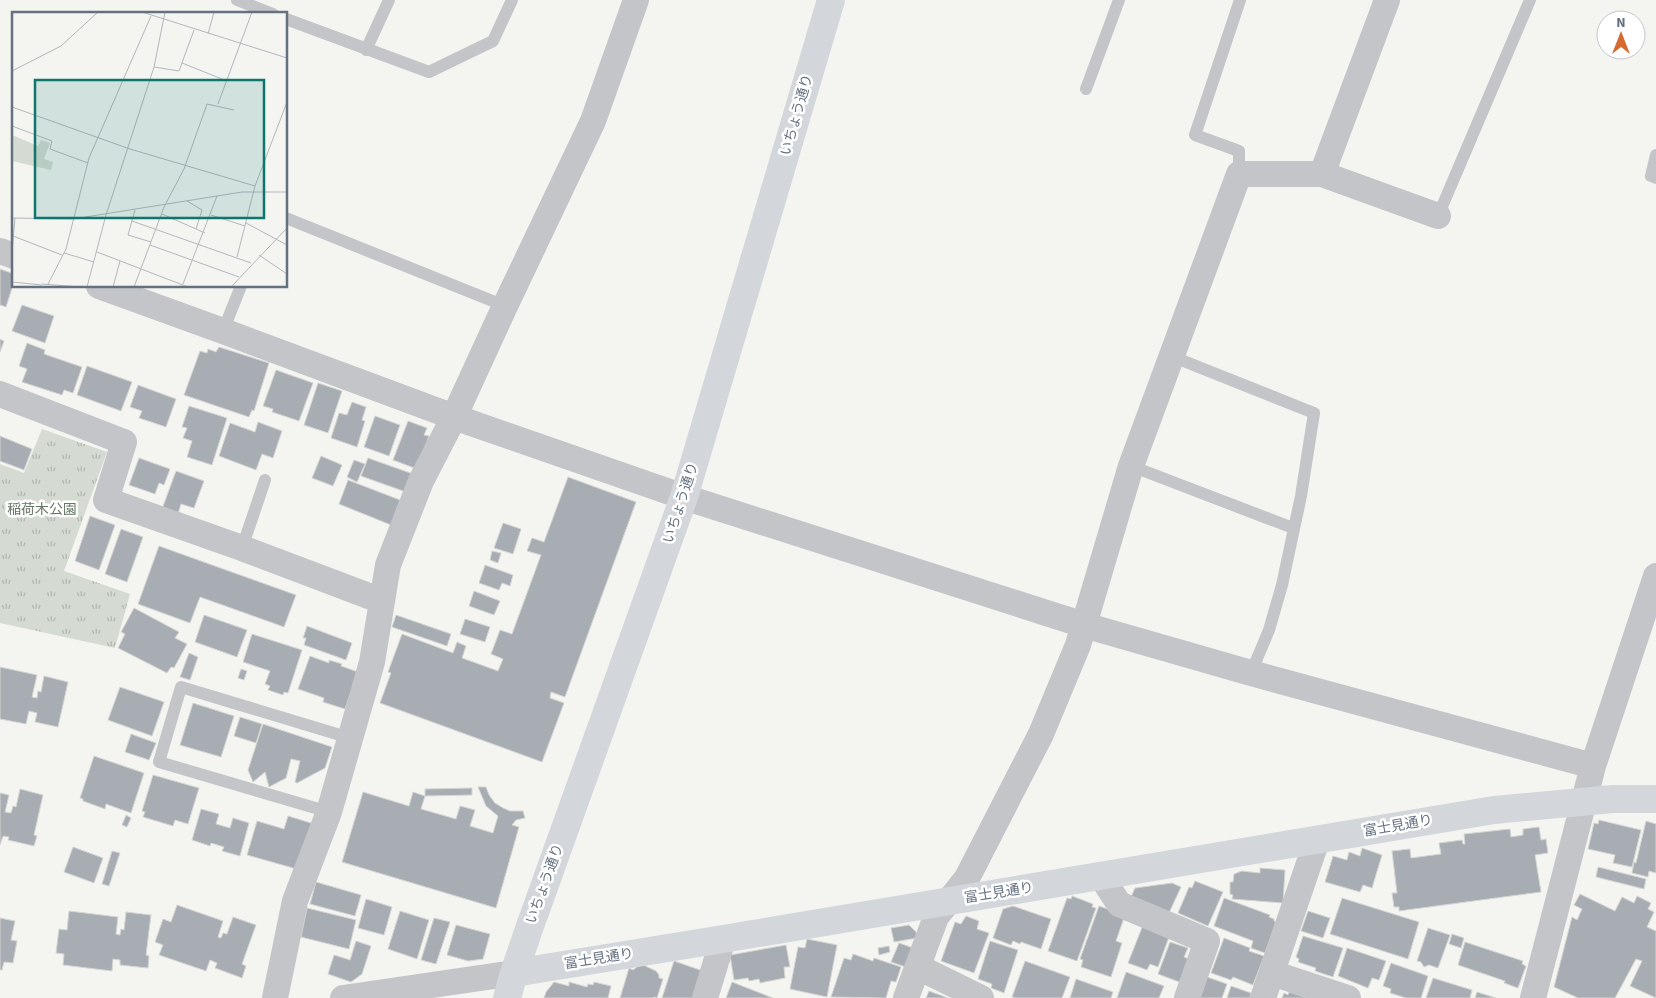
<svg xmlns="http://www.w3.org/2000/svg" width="1656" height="998" font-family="'Source Sans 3','Noto Sans JP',sans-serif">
<defs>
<pattern id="park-tufts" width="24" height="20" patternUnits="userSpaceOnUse" patternTransform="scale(1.25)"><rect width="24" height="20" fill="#d5dbd2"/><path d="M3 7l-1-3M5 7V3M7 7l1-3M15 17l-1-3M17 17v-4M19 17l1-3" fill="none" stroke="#b1b6b0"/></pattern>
</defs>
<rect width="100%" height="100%" fill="#f4f4f1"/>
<!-- park -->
<path fill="url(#park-tufts)" d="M42 429 107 452 64 571 130 594 115 648 0 623V464L24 473Z"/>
<!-- building -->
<path fill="#a8adb3" stroke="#d5d6d4" d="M0 269 14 274V282L6 307 0 305Z
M22 305 54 316 45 343 12 331Z
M0 339 4 341 0 352Z
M27 343 45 350 44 354 82 367 73 393 64 390 62 395 22 382 27 369 19 366Z
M219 347 269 363 254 411 252 410 249 417 184 395 200 351 207 353 208 349 216 352Z
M87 366 132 382 121 411 77 395Z
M276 370 313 383 299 421 272 412 273 409 263 406Z
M318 383 342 391 328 433 304 425Z
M138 385 176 399 166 427 139 418 142 411 130 407Z
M352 402 366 407 362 420 365 421 357 447 331 438 339 413 347 415Z
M189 406 227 418 212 465 187 457 192 441 183 438 187 428 182 427Z
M375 416 400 425 389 456 364 447Z
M408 421 427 428 424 435 429 436 417 469 393 460Z
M258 422 282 431 273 458 262 454 256 470 219 456 230 423 255 432Z
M0 436 32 449 24 470 0 461Z
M321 456 342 465 333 486 312 478Z
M139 458 170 469 164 485 159 483 155 494 129 485Z
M368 458 413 474 406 492 361 476Z
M354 460 365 464 357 482 347 477Z
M176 471 204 481 194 508 181 504 178 514 162 509Z
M568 477 636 502 565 697 551 692 550 698 564 703 542 762 380 703 391 673 388 672 402 634 453 653 457 642 466 646 462 658 498 671 503 659 491 654 500 630 512 634 541 555 527 551 532 538 544 542Z
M348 480 400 500 391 525 339 504Z
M90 516 115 525 99 570 75 561Z
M503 523 521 529 513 554 494 548Z
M121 529 143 537 127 582 105 574Z
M159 546 296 595 284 627 200 597 190 623 138 604Z
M492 551 501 553 498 563 490 560Z
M485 565 513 575 510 586 502 583 499 590 479 583Z
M474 591 500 601 494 615 469 606Z
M134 608 179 632 175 638 187 644 174 668 171 667 167 673 118 648 125 634 121 632Z
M204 615 247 630 237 657 195 642Z
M396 615 451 634 447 646 392 627Z
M465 619 490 627 485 642 460 634Z
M307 626 352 643 346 660 304 645 306 638H303Z
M252 634 302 650 288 693 284 692 283 695 268 690 270 686 265 684 270 671 243 662Z
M189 653 198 657 190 680 180 677Z
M310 656 329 663V660L342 664 341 666 358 672 345 709 323 702 324 698 298 689Z
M0 667 37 675 32 697 37 698 38 691 41 692 44 676 68 682 58 727 35 722 37 713 29 711 26 724 0 719Z
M241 669 247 671 244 680 238 678Z
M120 687 164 702 152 736 108 720Z
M193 703 234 716 221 757 180 745Z
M240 717 262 724 256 743 234 736Z
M263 724 332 747 325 768 297 783 295 782 300 761 291 759 286 778 269 787 265 772 253 782 248 770Z
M131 734 156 743 149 760 125 752Z
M94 756 144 773 131 813 106 804 105 809 83 801V799L80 798Z
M153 775 199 788 188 824 175 820 173 826 143 817 145 812 142 811Z
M478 787H486L489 795 495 803 503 808 510 811H523L525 818 516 820 512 825 519 827 496 908 342 862 363 792 409 806 413 792 425 796 421 809 456 819 460 806 475 810 470 826 493 833 498 816 486 806Z
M472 788V795L425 796V789Z
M20 789 43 795 34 835 37 836 34 846 8 840 9 837 3 836 0 845V793L9 795 5 812 11 813 13 806 16 807Z
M201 809 219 814 216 824 230 828 233 818 249 823 240 856 222 851 224 847 211 843 210 846 192 840Z
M126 815 131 818 127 827 122 825Z
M288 816 314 824 300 870 247 855 257 821 284 829Z
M1599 820 1641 830 1632 867 1613 863 1615 855 1588 849 1594 823 1598 824Z
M1646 821 1656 824V873L1649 871 1648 877 1632 873 1634 862 1636 863Z
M1539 827 1541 840 1546 839 1548 853 1535 855 1541 892 1399 911V907H1394L1392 893H1397L1392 851 1410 849 1411 858 1441 854 1439 843 1462 840 1463 844H1465L1464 834 1510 829 1511 837 1523 835V829Z
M73 847 103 858 94 883 64 872Z
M1362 848 1382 855 1372 888 1363 885 1360 892 1325 882 1333 856 1347 860 1349 852 1360 856Z
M112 851 120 853 109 886 102 884Z
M1598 867 1646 879 1644 889 1596 877Z
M1260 868 1285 870 1283 903 1232 899 1233 895 1230 894V882H1233L1234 874 1242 871 1260 873Z
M1195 881 1223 892 1208 926 1178 913 1189 887 1192 888Z
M316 882 361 895 355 916 310 904Z
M1172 883 1181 887 1169 913 1131 897 1135 888Z
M1580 894 1615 911 1622 897 1634 903 1637 896 1651 903 1648 909 1654 912 1647 927 1656 931V998L1630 986 1642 961 1636 959 1615 998H1578L1554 987 1572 917 1577 920 1582 909 1574 905Z
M1072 896 1093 904 1092 907 1096 908 1077 961 1048 951 1067 898 1071 899Z
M1224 898 1270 915 1269 917 1274 919V921L1276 922 1265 953 1251 948 1253 941 1214 926Z
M1342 898 1419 922 1408 959 1330 934Z
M366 899 392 907 384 935 358 928Z
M177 905 223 921 218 937 221 938 223 933 227 934 233 917 256 925 242 964 246 966 242 978 215 968 217 963 210 960 206 971 159 955 163 945 155 942 163 919 171 922Z
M1013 906 1051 919 1041 949 1021 942 1020 944 1013 941 1011 945 993 938 1003 909Z
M1099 906 1113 911 1124 918 1116 941 1122 943 1111 977 1081 967 1083 960 1080 959Z
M307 908 356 920 349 949 301 937Z
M69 911 118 917 116 934 120 935 121 929 124 930 126 912 151 915 146 955 149 956 148 968 120 965V960L113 959 112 971 63 965 64 954 56 953 59 929 67 930Z
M400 911 429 920 417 959 388 949Z
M1308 911 1330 918 1323 938 1301 931Z
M966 916 979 921 977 929 989 933 974 973 941 961 955 922 961 924Z
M0 918 15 921 11 940 17 941 13 963 4 962 2 970H0Z
M434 918 450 922 436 964 421 960Z
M456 925 490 934 483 959 468 961 447 955Z
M909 925 916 932 917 938 894 942 891 928Z
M1143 925 1169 937 1158 967 1150 964 1147 970 1128 963Z
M1428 928 1450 935 1438 968 1429 965 1424 967 1421 962 1417 961Z
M1452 934 1464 938 1461 948 1449 944Z
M1303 936 1343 948 1333 977 1315 971 1316 968 1298 962 1299 959 1296 957Z
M1224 938 1250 948 1249 951 1264 956 1253 985 1233 977 1231 980 1211 973Z
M807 939 837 945 827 997 790 989 798 947 805 948Z
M356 941 371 946 362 974 351 982 328 974 334 955 350 960Z
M990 941 1018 950 1004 993 991 988 992 984 978 979Z
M1170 942 1188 948 1184 957 1191 960 1182 983 1158 974Z
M1465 942 1523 961 1522 964 1526 966 1518 988 1504 983 1505 981 1458 965Z
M899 943 913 948 906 967 891 962Z
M786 945 790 967H784L785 978 760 983 759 979 749 981 748 978 734 980 730 955Z
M889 946 890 952 879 955 878 948Z
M1347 948 1386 961 1379 980 1372 978 1368 988 1338 976Z
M853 954 873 961 874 958 901 967 896 982 891 981 886 998 831 997 844 958 851 960Z
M674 961 703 971 694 998H662Z
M1025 961 1070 977 1062 998H1016L1012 997Z
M1391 963 1428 976 1421 998H1406L1390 993 1391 989 1383 986Z
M643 965 656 971 659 975V978L663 979 657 998 654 997 653 998H620L629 968 633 970 637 967Z
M1126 972 1164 986 1159 998H1117Z
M1207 977 1227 984 1222 998H1200Z
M1433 978 1472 990 1470 998H1426Z
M1076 979 1113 992 1111 998H1070Z
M554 982 569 986V982L587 987 588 984 593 985 594 982 611 986 608 998H544L546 992Z
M732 982 773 998H726Z
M1231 986 1251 993 1250 998H1227Z
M929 991 948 998H926Z
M1289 992 1308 998H1282L1284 993 1288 995Z
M1477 992 1496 998H1475Z"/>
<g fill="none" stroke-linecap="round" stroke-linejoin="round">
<!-- lane -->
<path stroke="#c3c5c9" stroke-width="12" d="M237 0 273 14
M286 19 429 72 493 41 512 0
M366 50 389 0
M1086 89 1119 0
M1656 155 1651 176 1656 178
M1239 174V151L1195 135 1240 0
M1438 216 1530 0
M286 218 505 306
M223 331 241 286
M1171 356 1314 413 1301 496 1282 585 1269 630 1251 673
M1131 466 1293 528
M242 548 265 480
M329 812 159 762 181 687 350 738"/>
<!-- street -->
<path stroke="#c3c5c9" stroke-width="26" d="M1322 174 1387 0
M0 251 14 256
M99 286 223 331 454 417 684 497 1084 625 1251 673 1593 766
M0 394 124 442 106 500 242 548 382 601
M1101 876 1119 904 1207 941 1187 998
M918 967 981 998
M1272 973 1348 998
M275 998 295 901 329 812 372 662 388 565 421 481 454 417 505 306 593 121 636 0
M343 998 514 973
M705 998 723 939
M906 998 936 917 967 878 1041 734 1078 645 1131 466 1239 174H1322L1438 216
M1263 998 1317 840
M1533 998 1593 766 1656 576"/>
<!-- secondary -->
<path stroke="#d3d7db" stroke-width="28" d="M514 973 723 939 1494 810 1613 799H1656
M507 998 514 973 529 929 684 497 831 0"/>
</g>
<g text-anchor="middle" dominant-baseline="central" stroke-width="5" stroke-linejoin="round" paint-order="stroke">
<!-- street labels -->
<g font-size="14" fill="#667180" stroke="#fff">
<text transform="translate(797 115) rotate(-74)">いちょう通り</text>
<text transform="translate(681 503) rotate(-72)">いちょう通り</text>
<text transform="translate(1398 826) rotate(-10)">富士見通り</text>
<text transform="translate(545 884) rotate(-70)">いちょう通り</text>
<text transform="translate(999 893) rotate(-9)">富士見通り</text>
<text transform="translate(599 959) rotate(-9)">富士見通り</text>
</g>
<!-- park labels -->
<g font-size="14" fill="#667764" stroke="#fff">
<text x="42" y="510">稲荷木公園</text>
</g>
</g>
<!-- overview -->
<g transform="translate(12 12)">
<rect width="275" height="275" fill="#f4f4f1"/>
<path d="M0 123 26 134 29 128 38 131 32 147 41 150 39 158 0 149Z" fill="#d5dbd2"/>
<path fill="none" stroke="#b2b8bd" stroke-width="1" d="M130 0 275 46M196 22 202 0M170 51 215 69M142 55 167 59 182 18M0 59 49 34 86 0M206 92 240 0M0 95 118 137 243 174M0 114 40 129 38 137 76 151M175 189 190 198 184 217M123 198 116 223 139 230M150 202 193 221M199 203 233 214M0 206 61 207 230 180H275M120 209 239 251M234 211 275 233M1 224 50 243M138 233 227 265M0 239 3 206M85 240 176 275M52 241 82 250M247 243 275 262M225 245 243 174 275 90M0 270 30 273M30 272 68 275M36 272 54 237 77 146 139 4M171 272 205 184M75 275 94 203 142 55 153 0M101 275 108 249M122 275 152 195 172 157 195 92 222 98M219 275 275 216"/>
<path fill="#0f766e" fill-opacity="0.15" stroke="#0f766e" stroke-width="2.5" d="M23 68H252V206H23Z"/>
<rect width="275" height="275" fill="none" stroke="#667180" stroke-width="2.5"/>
</g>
<!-- north arrow -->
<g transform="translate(1621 35)"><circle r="24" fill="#ffffff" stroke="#c2c6cc"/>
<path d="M0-4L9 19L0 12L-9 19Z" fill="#d56930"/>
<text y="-8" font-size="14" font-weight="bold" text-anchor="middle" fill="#667180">N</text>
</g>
</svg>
